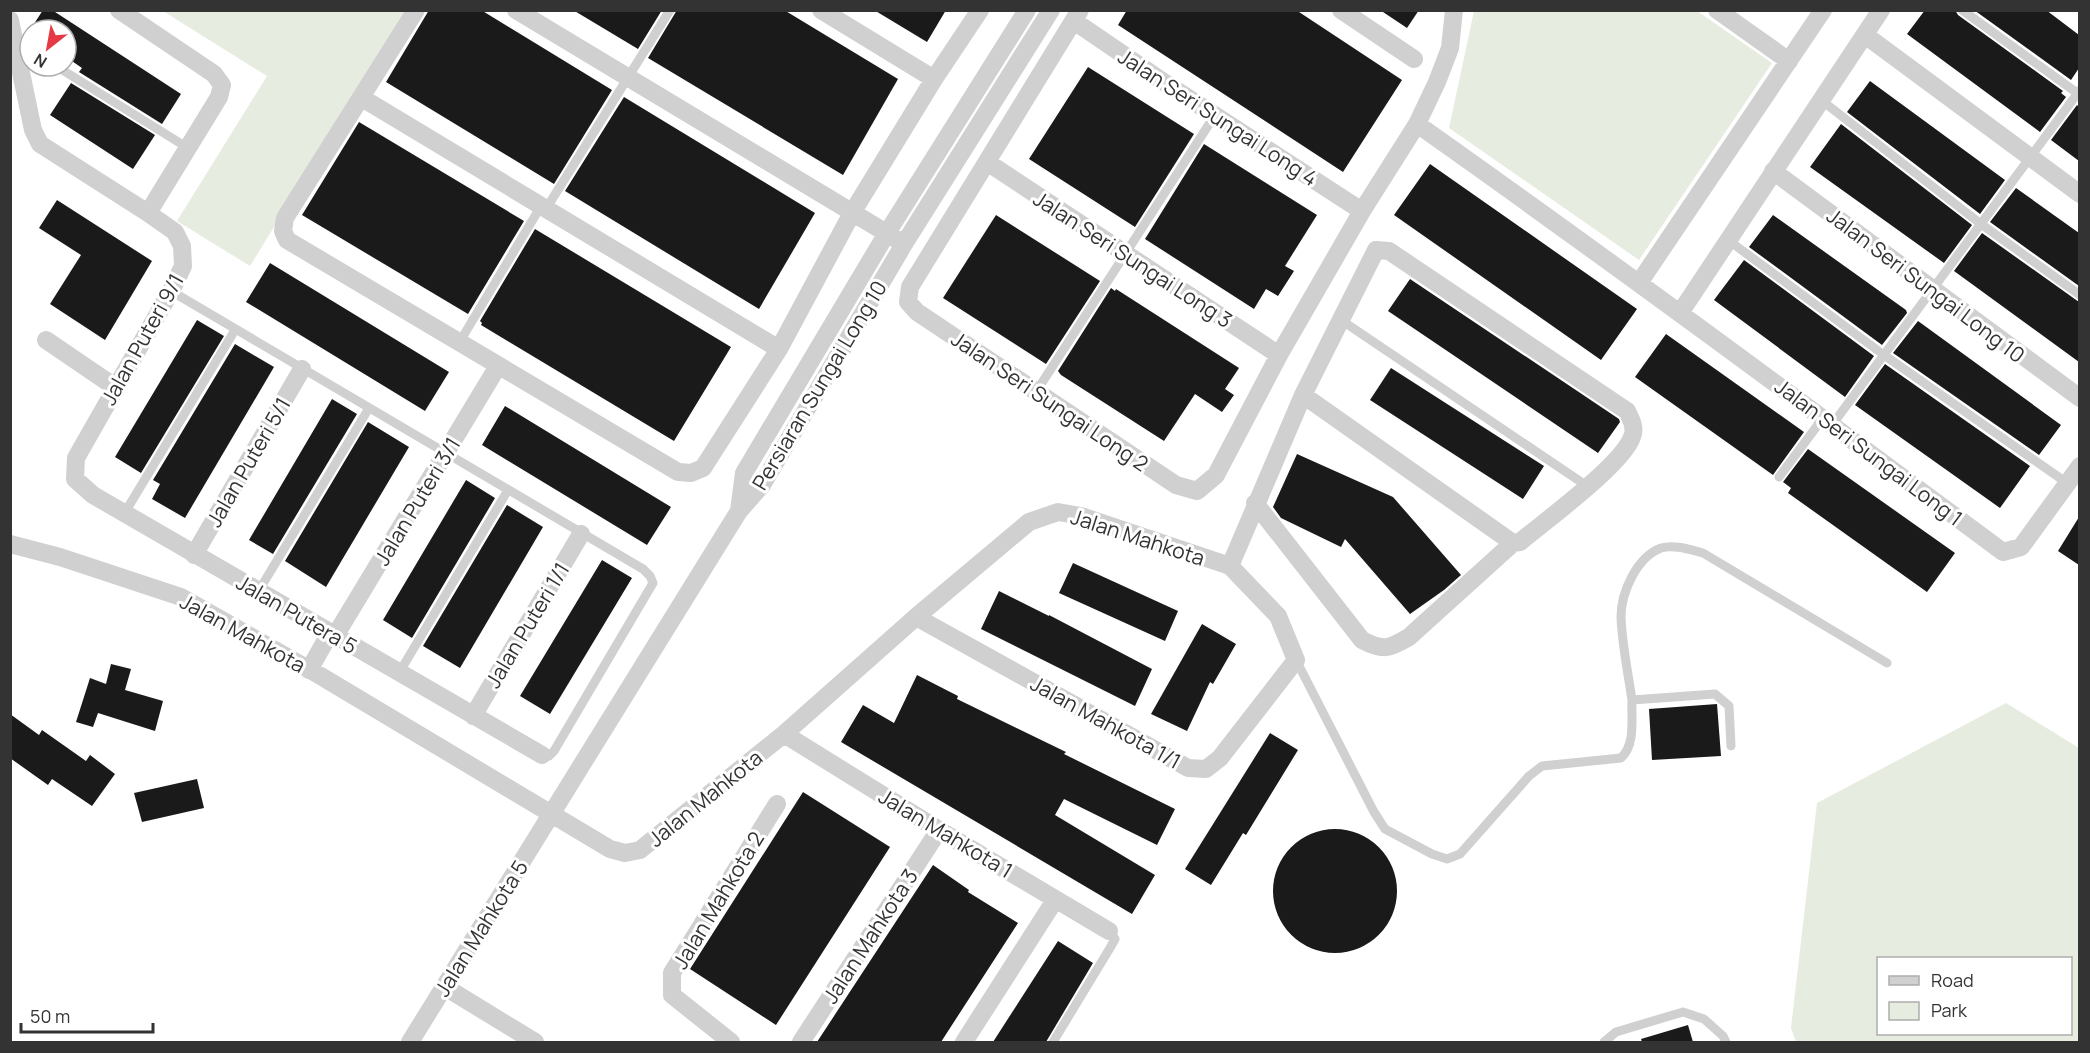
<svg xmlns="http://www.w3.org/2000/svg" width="2090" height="1053" font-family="Manrope,sans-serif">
<rect width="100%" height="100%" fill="#fff"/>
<!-- green -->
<path fill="#e6ecdf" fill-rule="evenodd" d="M163 11H407L250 266 177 221 267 76Z
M1474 11H1697L1772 63 1639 260 1449 128Z
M2006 703 2079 748V1042H1796L1791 1028 1817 803ZM1878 958H2070V1034H1878Z"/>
<!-- building -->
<path fill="#1a1a1a" d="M43 10H52L181 94 162 124 79 72 82 68 66 57V30H30Z
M429 10H481L612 90 554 184 386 82Z
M573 10H662L638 49Z
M677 10H784L898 79 843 175 648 58Z
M874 10H946L927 42Z
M1127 10H1296L1402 80 1343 172 1118 25Z
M1380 10H1419L1407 28Z
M1925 10H1955L1958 15 2063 91 2061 93 2066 97 2040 132 1907 34Z
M1974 10H2046L2079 35V68L2071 80Z
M1088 67 1194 134 1135 227 1029 159Z
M1870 81 2005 180 1980 214 1847 112Z
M71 83 155 135 133 169 50 115Z
M624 97 815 213 759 309 565 191Z
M2077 105 2079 107V161L2051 140Z
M359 122 524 221 468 314 302 215Z
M1841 124 1972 225 1944 263 1810 167Z
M1204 144 1317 215 1285 266 1294 271 1278 296 1266 289 1254 309 1145 239Z
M1430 164 1637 309 1601 360 1394 215Z
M2016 188 2079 233V286L1990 222Z
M57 200 152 261 105 340 50 304 81 255 39 228Z
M996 215 1100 281 1046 364 943 298Z
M1773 215 1906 310 1907 313 1882 345 1749 247Z
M535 229 731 347 674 441 481 325 482 323 480 321Z
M1982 233 2079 302V362L1954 271Z
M1744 260 1874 356 1845 397 1714 300Z
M270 263 449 372 425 411 246 302Z
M1410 279 1619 419 1620 422 1598 453 1388 311Z
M1111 288 1115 291 1116 289 1239 368 1225 389 1234 395 1222 412 1195 394 1164 441 1061 375 1058 371Z
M197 320 224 336 141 473 115 457Z
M1918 321 2061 425 2039 455 1893 353Z
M1666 334 1804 432 1773 475 1635 377Z
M235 344 274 367 185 518 152 499 160 484 153 480Z
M1885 364 2030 466 2000 508 1855 405Z
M1391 368 1544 466 1523 499 1370 400Z
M332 399 357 414 273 554 249 540Z
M505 406 671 507 647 545 482 445Z
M368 422 409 447 326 587 285 561Z
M1808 449 1955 553 1927 592 1788 493 1791 488 1783 482Z
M1297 454 1393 497 1461 575 1444 590 1410 614 1345 539 1341 547 1281 518 1273 507Z
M466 480 495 498 412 638 383 620Z
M507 505 543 527 460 668 423 646Z
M2079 517V565L2058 551Z
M602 560 632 578 550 714 520 696Z
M1073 563 1178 611 1165 641 1059 593Z
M999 591 1049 616V615L1152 669 1135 706 981 629Z
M1202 624 1236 644 1213 684 1210 682 1187 731 1151 714Z
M111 664 131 669 125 690 163 701 155 731 98 713 93 727 76 722 90 678 106 684Z
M917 675 958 696 957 699 1066 752 1064 754 1175 809 1157 845 1064 799 1055 815 1155 875 1132 914 841 742 863 705 894 723Z
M1717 704 1721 756 1652 760 1649 709Z
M10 714 39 735 42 730 86 761 90 755 115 774 92 806 52 779 48 785 10 758Z
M1270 733 1298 750 1246 835 1243 833 1211 885 1185 869Z
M197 779 204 808 142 822 134 793Z
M803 792 890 847 776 1025 690 969Z
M1273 891a62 62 0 1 1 124 0a62 62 0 1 1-124 0Z
M933 865 969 890 968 892 1018 923 941 1042H817Z
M1058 941 1093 963 1046 1042H993Z
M1688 1025 1693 1042H1642L1641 1039Z"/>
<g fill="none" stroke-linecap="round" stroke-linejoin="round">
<!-- service -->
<path stroke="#d0d0d0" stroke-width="9" d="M1962 10 2080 95
M14 40 30 49
M56 66 188 148
M1821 100 1981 224 2080 295
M546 209 670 10
M1728 240 1884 355 2067 483
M171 291 643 569 650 576 653 583 554 751 549 756 542 755
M1341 320 1587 486
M459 343 541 206
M1036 392 1215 115
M1832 425 2080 90
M1779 477 1823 418
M124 514 235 330
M258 592 369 408
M1296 660 1374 812 1385 829 1432 854 1447 859 1460 854 1529 776 1542 766 1621 758C1636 744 1631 719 1632 700L1715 694 1729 706 1731 746
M399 673 508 490
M1632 700C1628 673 1622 644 1621 617 1621 592 1637 557 1661 548 1674 544 1691 550 1703 553L1887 663
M1053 1042 1110 948 1115 939 1109 931
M1604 1042 1616 1032 1683 1012 1704 1019 1723 1036 1726 1042"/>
<!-- minor -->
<path stroke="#d0d0d0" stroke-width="18" d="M119 10 214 74 222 85 219 97 148 213
M416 10 285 218 283 231 287 240 678 472 691 473 703 468 779 349 852 213 934 79 980 10
M516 10 898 240
M821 10 934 79
M1080 10 910 287 908 302 917 312 1176 485 1197 491 1216 475 1279 355 1362 211 1417 124 1437 82 1450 48 1454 10
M1341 10 1414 59
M1717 10 1789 61
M10 20 33 130 40 144 148 213 175 232 182 246 183 266 171 291 76 458 75 479 93 495 542 755
M1074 21 1159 79 1362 211
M1865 35 2080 194
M362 98 779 349
M1417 124C1615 264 1809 408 2003 552L2021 547 2080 466
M987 162 1279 355
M1773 171 2080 398
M1639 283 1823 10
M1680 313 1881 10
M46 340 115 387
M1255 503 1362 640C1383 651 1389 649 1409 637L1513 543
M739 511 744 473 887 233 1027 10
M10 544 60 557 181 597 319 675 610 849 625 853 640 850 784 734 916 617 1029 522 1058 512 1081 516 1230 566 1278 616 1296 660 1220 758 1206 769 1188 768 916 617
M194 555 302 369
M1230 566 1303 395 1376 250 1389 251 1627 411C1631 419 1636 428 1632 437 1622 465 1545 521 1520 542L1513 543 1303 395
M335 636 498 366
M309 670 330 633
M473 716 581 534
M784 734 939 830 1109 931
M445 987 535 1042
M410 1042 739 511 762 485 904 244 1051 10
M731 1042 672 995V973L777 804
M801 1042 939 830
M964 1042 1055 900"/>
</g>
<g text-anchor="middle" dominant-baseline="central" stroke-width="6" stroke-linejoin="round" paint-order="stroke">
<!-- street labels -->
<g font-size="21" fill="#333" stroke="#fff">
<text transform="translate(1218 117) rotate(33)">Jalan Seri Sungai Long 4</text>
<text transform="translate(1133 259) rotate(33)">Jalan Seri Sungai Long 3</text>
<text transform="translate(1926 285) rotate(37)">Jalan Seri Sungai Long 10</text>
<text transform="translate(142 339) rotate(-61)">Jalan Puteri 9/1</text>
<text transform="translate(819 385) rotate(-59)">Persiaran Sungai Long 10</text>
<text transform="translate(1050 401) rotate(34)">Jalan Seri Sungai Long 2</text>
<text transform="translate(1869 452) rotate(37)">Jalan Seri Sungai Long 1</text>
<text transform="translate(248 462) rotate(-60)">Jalan Puteri 5/1</text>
<text transform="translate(417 501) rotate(-59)">Jalan Puteri 3/1</text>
<text transform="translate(1138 537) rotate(18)">Jalan Mahkota</text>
<text transform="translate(297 614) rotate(30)">Jalan Putera 5</text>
<text transform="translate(527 625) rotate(-59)">Jalan Puteri 1/1</text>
<text transform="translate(243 633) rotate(29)">Jalan Mahkota</text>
<text transform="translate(1106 722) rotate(29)">Jalan Mahkota 1/1</text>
<text transform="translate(705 798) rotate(-39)">Jalan Mahkota</text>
<text transform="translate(946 833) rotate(31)">Jalan Mahkota 1</text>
<text transform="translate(718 900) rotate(-59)">Jalan Mahkota 2</text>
<text transform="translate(481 928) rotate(-58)">Jalan Mahkota 5</text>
<text transform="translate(870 936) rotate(-57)">Jalan Mahkota 3</text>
</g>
</g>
<!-- border -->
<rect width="2090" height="1053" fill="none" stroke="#333333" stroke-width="24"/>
<!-- legend -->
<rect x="1877" y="957" width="195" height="78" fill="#ffffff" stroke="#adadad" stroke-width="1.5"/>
<rect x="1889" y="976" width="30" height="9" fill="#d0d0d0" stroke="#adadad" stroke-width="1.5"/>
<text x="1931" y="987" font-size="18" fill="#333333">Road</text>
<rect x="1889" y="1002" width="30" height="18" fill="#e6ecdf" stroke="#adadad" stroke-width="1.5"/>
<text x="1931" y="1017" font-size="18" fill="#333333">Park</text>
<!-- north arrow -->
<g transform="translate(48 48) rotate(211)"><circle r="28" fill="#ffffff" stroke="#adadad" stroke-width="1.5"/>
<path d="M0-4.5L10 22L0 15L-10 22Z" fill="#e63946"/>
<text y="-9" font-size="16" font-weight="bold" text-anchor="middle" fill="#333333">N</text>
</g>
<!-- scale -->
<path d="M21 1023v9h132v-9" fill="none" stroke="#333333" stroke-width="3"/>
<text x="30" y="1023" font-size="18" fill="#333333" stroke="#ffffff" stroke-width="4.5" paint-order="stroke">50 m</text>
</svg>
